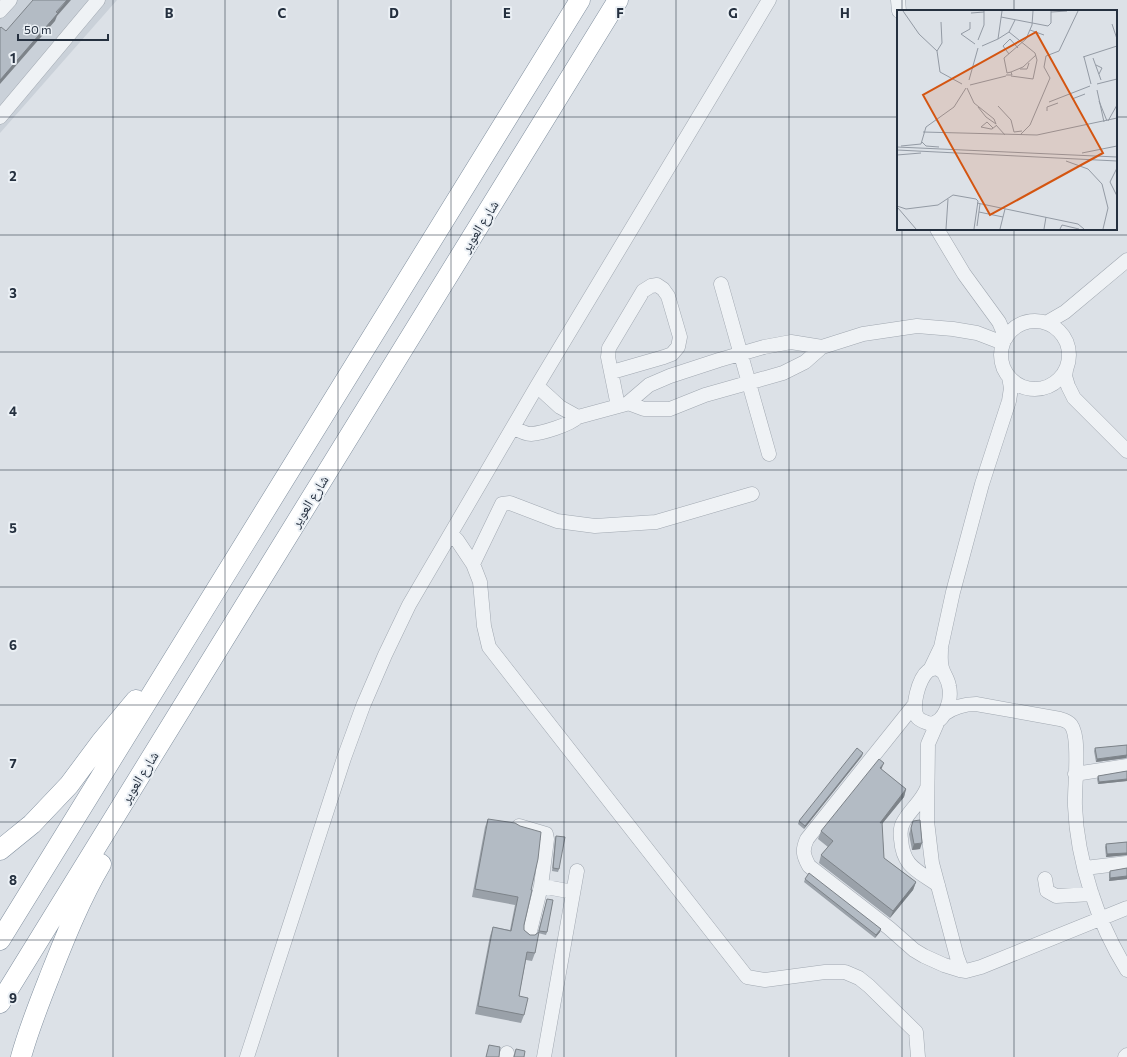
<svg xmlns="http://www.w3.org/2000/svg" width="1127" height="1057" font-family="Commissioner,'Noto Naskh Arabic',sans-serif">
<rect width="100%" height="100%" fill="#dce1e7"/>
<!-- built -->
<path fill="#cad1d9" d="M0 0H117L0 133Z"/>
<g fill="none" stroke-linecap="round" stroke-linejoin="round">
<defs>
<path id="minor" d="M898 0 899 11
M0 11 10 0
M0 117 98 0
M937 229 964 274 999 322 1006 338
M721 284 769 454
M1001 355a34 34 0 1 1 68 0a34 34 0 1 1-68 0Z
M1046 323 1065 312 1127 260
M822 347 791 342 764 347 719 360 670 376 649 385 628 403 644 409H670L705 395 783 373 805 362 822 347 863 334 917 326 953 329 977 333 1003 343
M1066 370 1065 376 1068 386 1074 398 1127 451
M612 372 664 357 672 354 678 347 680 337 668 296 663 289 657 285 651 286 643 291 609 348 608 357 618 406
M537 386 560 407 578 417
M513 427C518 430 525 434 531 434 543 433 569 425 578 417L626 404
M451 534 457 540 473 564 480 582 484 626 489 647 747 977 765 980 825 972H845L859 978 869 986 916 1032 918 1057
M473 564 502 504 510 503 557 521 595 526 656 522 752 494
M941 649C941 656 940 662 942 668 944 675 948 679 949 686 952 699 946 722 930 724 926 722 921 721 918 718 910 709 919 678 928 671 931 669 934 669 937 668L943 672
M930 670 941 647 953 592 982 484 1009 401 1011 388 1009 377
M915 704 807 839C802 850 803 855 809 866L889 928 914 950 924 956 944 965 960 970 966 971 981 967 1127 908
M944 714C954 707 964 704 976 704L1060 719C1064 720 1068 721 1071 725 1081 738 1074 788 1075 806 1077 861 1098 924 1127 970
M938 721 928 744 927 821 932 863 957 957 962 970
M1075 774 1127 766
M927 788C922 801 911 809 904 821 900 827 900 832 901 839 903 867 917 870 938 885
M519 826 546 834 547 839 541 886 529 935
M1085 868 1127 863
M1045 879 1047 891 1056 896 1092 894
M541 886 573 892
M247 1057 344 758 363 706 385 655 409 605 537 386 769 0
M506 1057 507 1053
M544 1057 577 871
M1125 1057 1127 1055"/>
<path id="highway" d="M0 850 32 824 69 785 101 742 136 700
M0 940 580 0
M0 1003 618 0
M21 1057C29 1028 40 1001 51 973 66 935 81 898 101 864"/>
</defs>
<!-- minor casing -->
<use href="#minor" stroke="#a1a8b1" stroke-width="15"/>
<!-- highway casing -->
<use href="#highway" stroke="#82909f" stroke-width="21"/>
<!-- minor -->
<use href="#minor" stroke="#eff2f5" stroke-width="14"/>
<!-- highway -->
<use href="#highway" stroke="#fff" stroke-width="20"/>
</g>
<!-- wall -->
<path fill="#9aa1a9" d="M1127 745V758L1096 762 1094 751 1095 748Z
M862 756 804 829 798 824 799 821Z
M882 770 906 789 904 797 882 824 884 858 916 882 913 890 890 918 819 863 821 855 828 847 818 839 821 831Z
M1127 771V781L1098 784 1097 779 1098 776Z
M488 819 531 890 524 925V930L530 935H535L538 932 547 899V932L546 935 538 933 535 953 532 961 526 960 519 996 524 1015 521 1023 475 1014 490 936 493 927 510 930 515 905 472 897 485 827Z
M913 821 920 849 912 850 909 834Z
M556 836 559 869 558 872 552 871 555 838Z
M1127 842V855L1106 857 1105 847 1106 844Z
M1127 868V879L1109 881V874L1110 871Z
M805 879 881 929 880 932 875 938 804 882Z"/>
<!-- shaded-wall -->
<path fill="#7d8389" d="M67 0H71L57 16 55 21 0 84V80Z
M863 753 862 756 804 829 805 826Z
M1127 755 1126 758 1096 762 1097 759Z
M884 763 881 770 880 768Z
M1127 779V781L1098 784 1099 782Z
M906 789 904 797 877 830 880 823Z
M922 843 920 849 912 850 914 844Z
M1127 853V855L1106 857 1107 854Z
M1127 876V879L1109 881 1110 878Z
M916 882 913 890 890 918 893 911Z
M881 929 880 932 875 938 876 935Z"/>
<!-- building -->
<path fill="#b3bbc4" stroke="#7d8389" d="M33 0H67L56 12 58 13 0 80V28L1 27 6 31Z
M1127 745V755L1097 759 1095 748Z
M857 748 863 753 805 826 799 821Z
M879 759 884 763 880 768 906 789 880 823 882 822 884 858 916 882 893 911 821 855 833 841 821 831Z
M1127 771V779L1099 782 1098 776Z
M488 819 515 823 520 826 541 832 538 859 531 890H532L524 925V930L530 935H535L539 932 535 953 527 952 519 996 528 998 524 1015 478 1006 493 927 511 931 518 897 475 889Z
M920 820 922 843 914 844 911 828 913 821Z
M556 836 565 837 559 869 553 868Z
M1127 842V853L1107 854 1106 844Z
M1127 868V876L1110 878V871Z
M809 873 881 929 876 935 805 879Z
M547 899 553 900 547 932 539 931Z
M489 1045 500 1047 499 1057H486Z
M516 1049 525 1051 524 1057H514Z"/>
<!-- grid -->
<path fill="none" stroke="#25303f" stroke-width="1" stroke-opacity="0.55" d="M113 0V1057M225 0V1057M338 0V1057M451 0V1057M564 0V1057M676 0V1057M789 0V1057M902 0V11M1014 0V11M0 117H898M1116 117H1127M902 229V1057M1014 229V1057M0 235H1127M0 352H1127M0 470H1127M0 587H1127M0 705H1127M0 822H1127M0 940H1127"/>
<g text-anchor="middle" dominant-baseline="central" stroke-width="4" stroke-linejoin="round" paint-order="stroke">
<!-- street labels -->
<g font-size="14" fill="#25303f" stroke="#ebf0f5">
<text transform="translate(479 226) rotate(-58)">شارع العوير</text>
<text transform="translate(309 501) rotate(-58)">شارع العوير</text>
<text transform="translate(139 777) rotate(-58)">شارع العوير</text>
</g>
</g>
<!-- overview -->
<g transform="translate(897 10)">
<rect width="220" height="220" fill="#dce1e7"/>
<path fill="none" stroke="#939aa4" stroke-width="1" d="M6 1 22 24 40 41 43 62 65 74M154 2 170 1M74 3 87 2M104 7 151 16 154 13V1M73 12V19L64 24 78 34M215 14 220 29M133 20 147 25M112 22 138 43 140 50 136 69 114 66M101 29 112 22 118 10M81 30 87 15V1M85 36 101 29 105 1M40 41 45 33 44 12M112 44 106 36 113 29 121 38M186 47 220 36M187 47 194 74M196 48 204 70M199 55 205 58 202 64M123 59H130L132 53M114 62 126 57 139 45M110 63 107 48 129 29 135 15 136 1M109 65H115L114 62 110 63M72 70 81 38M200 74 220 69M73 75 109 66M70 78 77 93 97 109 99 114 89 107 81 97M200 80 207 112M175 89 188 84M202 91 210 111M152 92 193 76M101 96 114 110 117 122 125 121M150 101V97L161 93M211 111 220 95M99 115 108 125M96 118 90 112 84 117 94 119H95L100 115M26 122 140 125 220 108M123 125 133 115 153 68 147 57 149 46 162 41 181 1M25 132 29 136 42 137M4 136 24 134 29 117 57 97 69 78M0 137 220 147M0 140 220 151M185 143 220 136M0 145 24 143M169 151 191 159 205 174 211 198 206 219M220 158 213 172 220 186M80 193 181 214 187 219M0 196 9 199 41 195 56 185 79 189 81 191 77 219M1 198 19 219M82 202 106 207M80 216 83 194M49 219 51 189M103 219 108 199M147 219 149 207M163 219 165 215 182 219"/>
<path fill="#d45511" fill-opacity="0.15" stroke="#d45511" stroke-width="2" d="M139 22 206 143 93 205 26 85Z"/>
<rect width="220" height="220" fill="none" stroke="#25303f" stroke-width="2"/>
</g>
<g font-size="13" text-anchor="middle" font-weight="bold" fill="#25303f" stroke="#ebf0f5" stroke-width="4" stroke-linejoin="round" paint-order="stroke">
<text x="169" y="18">B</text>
<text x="282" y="18">C</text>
<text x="394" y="18">D</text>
<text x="507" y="18">E</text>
<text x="620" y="18">F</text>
<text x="733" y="18">G</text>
<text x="845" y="18">H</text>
<text x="13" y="63">1</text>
<text x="13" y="181">2</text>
<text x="13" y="298">3</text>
<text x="13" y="416">4</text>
<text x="13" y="533">5</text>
<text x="13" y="650">6</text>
<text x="13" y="768">7</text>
<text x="13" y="885">8</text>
<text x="13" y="1003">9</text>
</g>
<!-- scale -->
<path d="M18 34v6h90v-6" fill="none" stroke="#25303f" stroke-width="2"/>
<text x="24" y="34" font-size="12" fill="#25303f" stroke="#ebf0f5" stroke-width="3" paint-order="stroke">50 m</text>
</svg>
